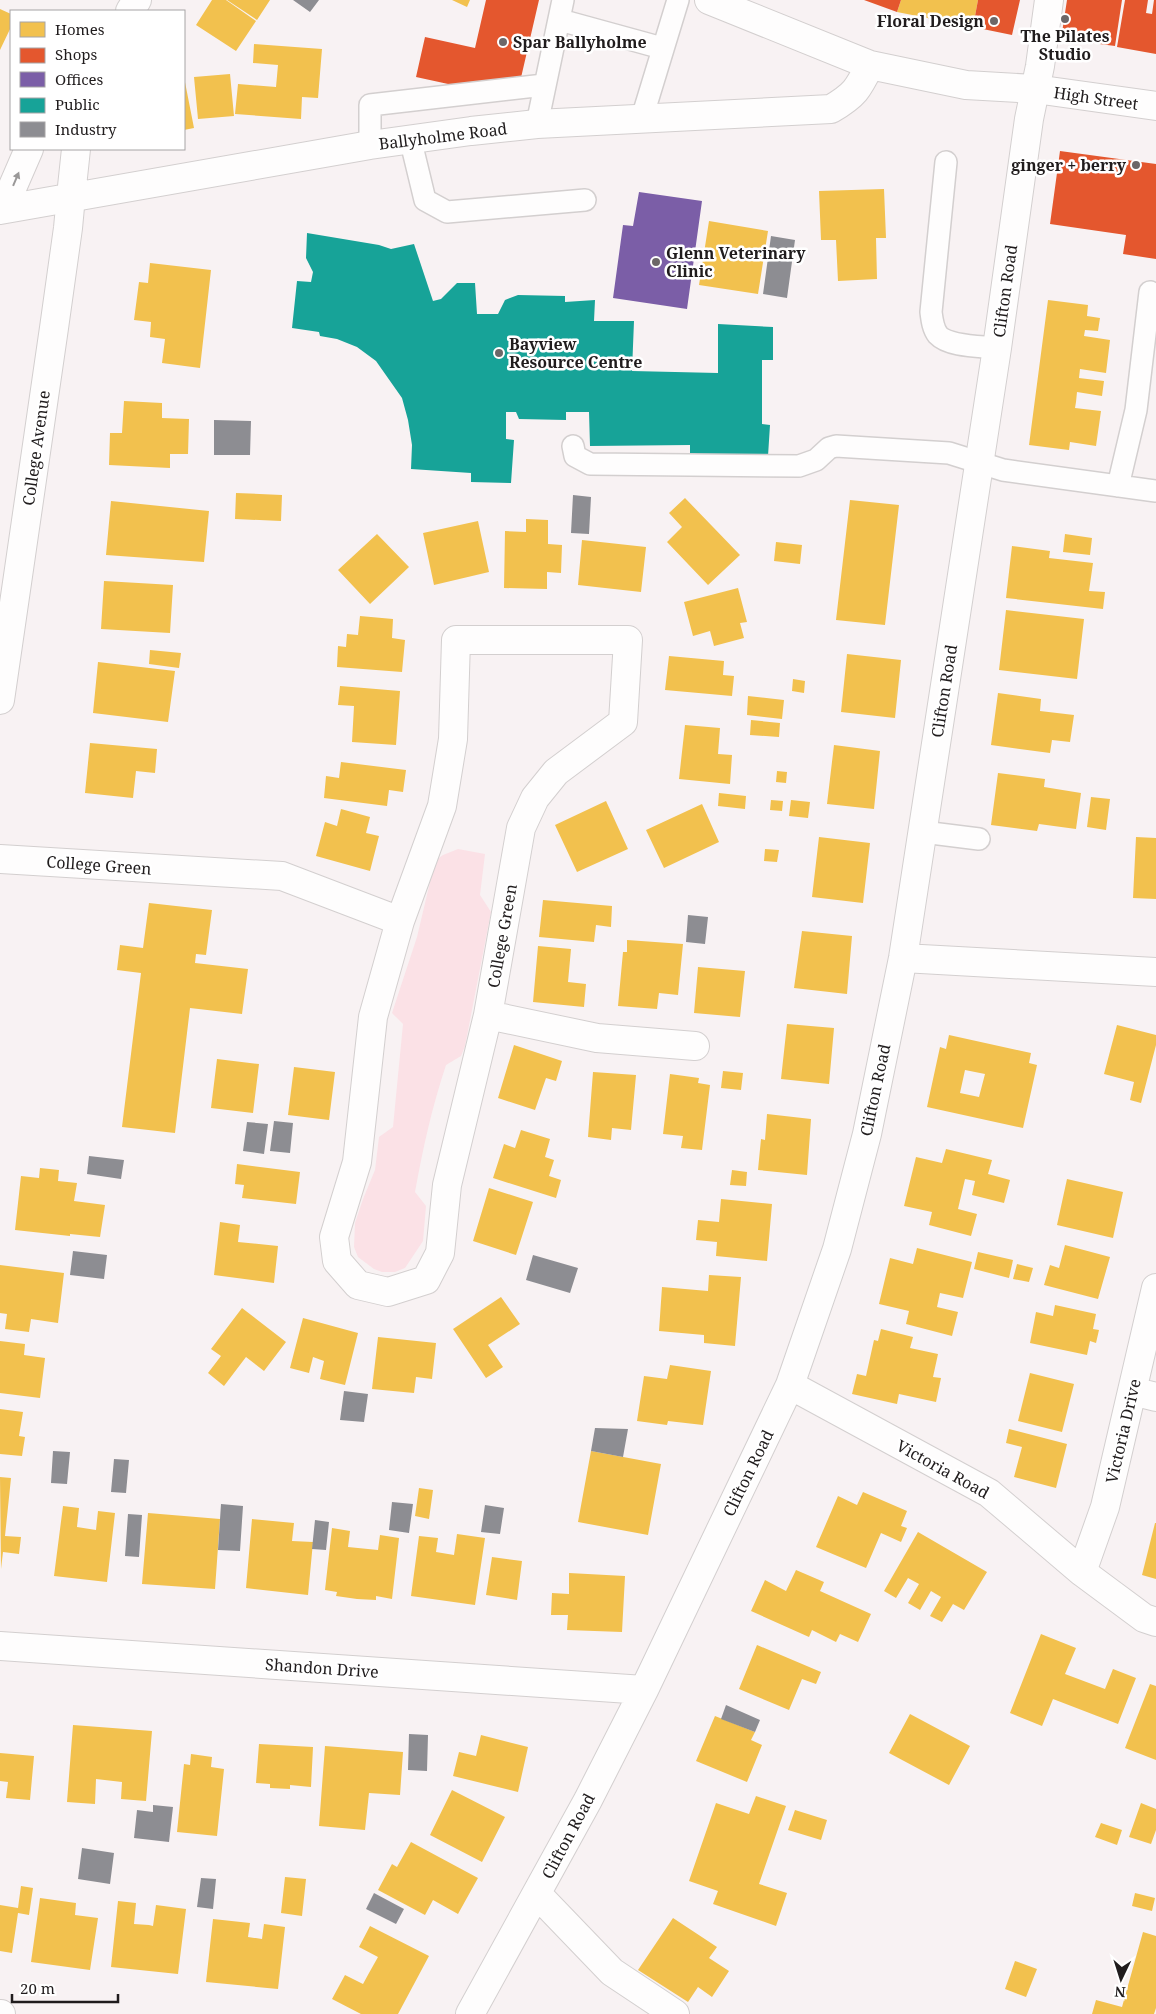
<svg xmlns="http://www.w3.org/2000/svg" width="1156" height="2014" font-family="'Noto Serif',serif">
<rect width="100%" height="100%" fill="#f8f2f3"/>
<!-- green -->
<path fill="#fbe1e6" d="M458 849 485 854 480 895 491 912 465 1046 461 1056 446 1065C432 1107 423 1148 415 1192L426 1206 423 1241 405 1268 395 1272H382L374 1269 358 1257 354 1247 355 1223 363 1199 375 1170 379 1137 393 1127 403 1024 392 1013 417 937 435 861 443 855Z"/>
<!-- homes -->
<path fill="#f2c14e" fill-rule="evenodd" d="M212 0H226L256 21 236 51 196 25Z
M227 0H270L257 20Z
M452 0H470L467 7Z
M901 0H978L973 27 897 12Z
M0 9 11 14V27L0 50Z
M254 44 322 49 318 98 302 97 301 119 235 114 238 84 276 87 278 65 253 63Z
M230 74 234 116 198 119 194 77Z
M184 77 194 128 184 130Z
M884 189 886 238H876L877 279 838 281 836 240H821L819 191Z
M709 221 768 231 758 294 699 285Z
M150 263 211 270 200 368 162 363 165 339 150 337 151 322 134 320 139 282 148 283Z
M1048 300 1088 305 1087 316 1100 318 1098 331 1085 330 1084 336 1110 340 1106 373 1080 369 1079 378 1104 381 1102 396 1077 392 1076 402 1075 408 1101 411 1096 446 1070 442 1069 450 1029 445Z
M124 401 162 403V418L189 419 188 454H170V468L109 465 110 433H122Z
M236 493 282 495 281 521 235 519Z
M685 498 740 555 708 585 667 542 682 527 669 513Z
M850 500 899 505 885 625 836 620Z
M111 501 209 511 204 562 106 555Z
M526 519 548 520V544L562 545 561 573 547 572V589L504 588 505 531 526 532Z
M478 521 489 572 434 585 423 533Z
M377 534 409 567 370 604 338 570Z
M1065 534 1092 538 1090 555 1063 552Z
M582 540 646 547 641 592 578 585Z
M776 542 802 545 800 564 774 561Z
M1012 546 1050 551 1049 558 1093 563 1089 591 1105 592 1103 609 1006 598Z
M104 581 173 585 170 633 101 629Z
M738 588 747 622 740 623 744 638 714 646 710 631 693 636 684 602Z
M1006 610 1084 619 1077 679 999 670Z
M360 616 393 619 392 638 405 640 402 672 337 667 338 646 346 647 347 634 358 635Z
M150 650 181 653 179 668 149 664Z
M847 654 901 660 895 718 841 712Z
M669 656 724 661 723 675 734 676 732 696 665 690Z
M98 662 175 671 168 722 93 713Z
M793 679 805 681 804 693 792 691Z
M340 686 400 691 396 745 352 742 354 706 338 705Z
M998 693 1041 699 1040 711 1074 715 1070 742 1052 740 1050 753 991 745Z
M748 696 784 700 782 719 747 715Z
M751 720 780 723 779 737 750 735Z
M685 725 720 728 718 754 732 755 730 784 679 779Z
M90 743 157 749 155 773 136 771 133 798 85 793Z
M834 745 880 751 874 809 827 804Z
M341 762 406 770 403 792 389 790 387 806 324 798 326 776 339 778Z
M777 771 787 772 786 783 776 782Z
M998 773 1045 779 1044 787 1081 793 1076 829 1039 824 1037 831 991 825Z
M719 793 746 796 745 809 718 806Z
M1091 797 1110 799 1106 830 1087 827Z
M771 800 783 801 782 811 770 810Z
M791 800 810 802 808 818 789 816Z
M606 801 628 849 577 872 555 825Z
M702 804 719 842 664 868 646 830Z
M341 809 370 817 366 833 379 836 370 871 316 856 325 822 337 826Z
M819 837 870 843 863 903 812 897Z
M1136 837 1156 838V899L1133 898Z
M765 849 779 850 777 862 764 861Z
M543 900 612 906 611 927 596 925 594 942 539 937Z
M149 903 212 910 206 955 196 954 195 963 248 969 242 1014 190 1008 175 1133 122 1127 141 973 117 970 120 945 143 948Z
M802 931 852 936 847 994 794 988Z
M627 940 683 944 678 995 659 993 657 1009 618 1006 623 952H627Z
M538 946 571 949 568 982 586 984 584 1007 533 1002Z
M698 967 745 971 740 1017 694 1013Z
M787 1024 834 1028 829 1084 781 1079Z
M1117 1025 1156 1035V1045L1141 1103 1130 1100 1134 1082 1104 1074Z
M949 1035 1031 1053 1029 1063 1037 1065 1023 1128 927 1107 940 1047 946 1049ZM965 1070 985 1074 979 1097 960 1093Z
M514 1045 562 1061 556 1081 546 1078 535 1110 498 1098Z
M217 1059 259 1064 253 1113 211 1108Z
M294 1067 335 1072 329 1120 288 1115Z
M723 1071 743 1073 741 1090 721 1088Z
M593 1072 636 1075 631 1130 612 1128 611 1140 588 1137Z
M670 1074 699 1078 698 1083 710 1085 702 1150 681 1148 683 1136 663 1134Z
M767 1114 811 1119 807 1175 758 1170 761 1139 765 1140Z
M521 1130 550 1139 545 1157 554 1160 549 1176 561 1180 556 1198 493 1178 504 1144 515 1148Z
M946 1149 992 1160 988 1174 1010 1180 1004 1203 972 1195 975 1181 965 1179 958 1209 977 1214 971 1236 929 1225 932 1212 904 1206 916 1157 942 1163Z
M237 1164 300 1172 296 1204 242 1198 244 1185 235 1184Z
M40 1168 59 1170 58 1181 77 1183 74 1201 105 1205 100 1237 70 1234V1236L15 1230 21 1176 39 1178Z
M732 1170 747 1172 746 1186 730 1185Z
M1067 1179 1123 1192 1113 1238 1057 1225Z
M489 1188 533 1202 516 1255 473 1241Z
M721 1199 772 1204 767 1261 716 1256 717 1242 696 1240 698 1220 719 1222Z
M220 1222 240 1225 238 1242 278 1246 274 1283 214 1275Z
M1065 1245 1110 1257 1098 1299 1044 1285 1050 1265 1059 1268Z
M917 1248 972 1262 963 1298 940 1293 937 1307 958 1312 952 1336 906 1324 909 1311 879 1304 890 1258 913 1264Z
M978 1252 1013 1260 1009 1278 974 1269Z
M1017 1264 1033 1268 1029 1282 1013 1279Z
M0 1265 64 1273 58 1323 31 1319 29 1332 5 1329 7 1314 0 1313Z
M709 1275 741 1277 735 1346 704 1343V1335L659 1331 662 1287 708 1291Z
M501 1297 520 1324 488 1345 503 1367 486 1378 453 1329Z
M1055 1305 1096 1314 1093 1329 1099 1330 1096 1343 1090 1341 1087 1355 1030 1343 1036 1312 1053 1316Z
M242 1308 286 1342 264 1371 246 1357 224 1386 208 1373 221 1356 211 1349Z
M303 1318 358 1333 345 1385 320 1379 324 1361 313 1357 309 1373 290 1368Z
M881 1329 913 1337 910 1348 938 1354 933 1377 941 1378 936 1402 899 1394 897 1404 852 1394 857 1374 866 1376 874 1340 878 1341Z
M378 1337 436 1343 432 1379 416 1377 414 1393 372 1389Z
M0 1341 25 1344 24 1355 45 1358 40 1398 0 1393Z
M670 1365 711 1371 703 1425 668 1421 667 1425 637 1421 644 1376 667 1379Z
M1030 1373 1074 1384 1062 1432 1018 1421Z
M0 1409 23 1412 19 1436 25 1437 22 1456 0 1454Z
M1009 1429 1067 1444 1056 1488 1014 1477 1022 1447 1006 1443Z
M591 1451 661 1464 648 1535 578 1522Z
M0 1477 11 1478 5 1536 21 1537 19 1554 3 1552 1 1569Z
M419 1488 433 1490 429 1519 415 1516Z
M863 1492 907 1511 901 1526 907 1528 901 1542 881 1533 866 1568 816 1547 838 1496 857 1505Z
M63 1506 79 1508 77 1527 96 1530 98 1511 115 1513 107 1582 54 1576Z
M148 1513 220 1519 215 1589 142 1584Z
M252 1519 294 1523 292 1541 313 1542 308 1595 246 1588Z
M1155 1523H1156V1579L1142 1575Z
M332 1528 350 1531 348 1547 378 1550 380 1535 399 1538 392 1599 376 1596V1600L357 1599 336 1596 337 1592 325 1590Z
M918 1532 987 1572 964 1610 953 1604 942 1622 930 1616 941 1597 931 1591 920 1610 908 1603 919 1584 908 1578 896 1598 884 1591Z
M457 1534 485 1538 475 1605 411 1596 419 1536 438 1538 436 1552 454 1555Z
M492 1557 522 1561 517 1600 486 1595Z
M796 1570 824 1582 820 1591 871 1614 858 1642 840 1634 836 1642 812 1630 809 1637 751 1611 765 1580 786 1591Z
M569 1573 625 1576 622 1632 567 1630 568 1615H551L552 1593 569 1594Z
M1041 1634 1076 1648 1065 1674 1105 1689 1113 1669 1136 1678 1118 1724 1053 1699 1042 1726 1010 1713Z
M757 1645 821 1672 816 1684 802 1679 789 1710 739 1689Z
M1150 1684 1156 1686V1760L1125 1748Z
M910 1714 970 1746 949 1785 889 1753Z
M715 1716 755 1732 751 1740 762 1745 747 1782 696 1761Z
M73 1725 152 1731 146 1801 121 1799 122 1782 96 1779 95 1804 67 1802Z
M481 1735 528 1747 518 1792 453 1776 459 1752 476 1756Z
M259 1744 313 1747 311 1787 290 1785V1789L270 1788V1784L256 1783Z
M325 1746 403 1752 400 1795 369 1793 365 1830 319 1826Z
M0 1753 34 1756 30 1800 6 1798 8 1782 0 1781Z
M191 1754 212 1757 211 1767 224 1769 217 1836 177 1832 184 1764 190 1765Z
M452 1790 505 1817 482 1862 430 1835Z
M756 1796 786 1806 759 1884 787 1893 776 1926 713 1904 718 1891 689 1881 716 1803 749 1814Z
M1141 1803 1156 1809V1830L1151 1844 1129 1837Z
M795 1810 827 1820 821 1840 788 1830Z
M1101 1823 1122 1830 1117 1845 1095 1837Z
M411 1842 478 1878 458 1914 433 1900 425 1915 378 1890 392 1864 397 1867Z
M285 1877 306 1879 302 1916 281 1913Z
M21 1886 33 1888 29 1915 18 1913 12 1953 0 1951V1905L18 1908Z
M1135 1893 1155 1898 1152 1911 1132 1906Z
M40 1898 76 1903 75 1915 98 1918 90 1970 31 1962Z
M118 1901 136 1903 134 1924 149 1925 153 1926 156 1905 186 1909 178 1974 111 1967Z
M673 1918 717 1947 709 1958 729 1971 712 1997 698 1987 688 2002 638 1970Z
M213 1919 250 1923 248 1937 262 1939 264 1924 285 1927 278 1989 206 1982Z
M370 1926 429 1956 398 2014H361L332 1999 345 1975 363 1984 369 1973 378 1957 359 1947Z
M1143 1932 1156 1936V2008L1154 2014H1092L1096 2000 1122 2007Z
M1015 1961 1037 1969 1026 1997 1005 1989Z"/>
<!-- shops -->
<path fill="#e4572e" d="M486 0H539L520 82 462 87 416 77 425 37 475 48Z
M864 0H901L897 12Z
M978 0H1020L1012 35 973 27Z
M1067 0H1122L1115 46 1061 39Z
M1125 0H1148L1146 13 1152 14 1154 0H1156V54L1117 47Z
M1060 151 1156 164V259L1123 254 1126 235 1050 224Z"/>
<!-- offices -->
<path fill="#7b5ea7" d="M639 192 702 201 687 309 613 298 623 225 633 226Z"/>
<!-- public -->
<path fill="#17a398" d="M307 233 379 245 391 249 414 244 433 301 441 299 457 283H475L477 314H498L505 300 518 295 565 296V302L595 300 594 321H634L632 371 718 373V324L773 327V360H762V424L770 425 768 456 719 457 690 453V445L590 446 589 412H566V420L519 419 516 412H506V439L514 440 511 483 471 482V473L411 469 412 445 408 420 402 398 376 361 357 347 337 339 320 336 319 332 292 328 297 281 311 282 313 272 306 258Z"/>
<!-- industry -->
<path fill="#8d8d92" d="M293 0H319L310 12Z
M771 236 795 240 787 298 763 294Z
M214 420 251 421 250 455H214Z
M573 495 591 497 589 534 571 533Z
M688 915 708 917 705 944 686 942Z
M274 1121 293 1123 290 1153 270 1151Z
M247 1122 268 1124 264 1154 243 1151Z
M89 1156 124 1160 121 1179 87 1174Z
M73 1251 107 1255 104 1279 70 1275Z
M533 1255 578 1268 570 1293 526 1280Z
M344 1391 368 1394 364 1422 340 1420Z
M595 1428 628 1429 623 1457 591 1451Z
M53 1451 70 1452 67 1484 51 1483Z
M114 1459 129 1460 126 1493 111 1492Z
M392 1502 413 1504 409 1533 389 1530Z
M221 1504 243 1506 240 1551 218 1550Z
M485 1505 504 1508 500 1534 481 1532Z
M128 1514 142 1515 139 1557 125 1556Z
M315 1520 329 1522 326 1550 312 1549Z
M726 1705 760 1720 755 1732 721 1719Z
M409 1734 428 1735 427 1771 408 1770Z
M153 1805 173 1807 169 1842 134 1838 137 1810 153 1812Z
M82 1848 114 1853 110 1884 78 1879Z
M201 1878 216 1879 213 1909 197 1907Z
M374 1893 404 1909 396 1924 366 1909Z"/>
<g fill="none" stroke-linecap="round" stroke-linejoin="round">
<defs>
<path id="service" d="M560 20 662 48
M642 118 678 0
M537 124 563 0
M410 138 425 200 447 212 585 200
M370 145V105L544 85
M946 162 931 312C932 320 933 329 938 335 949 347 982 346 997 348
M573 446 575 456 590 464 799 466 816 460 829 448 836 446 949 453 1003 470 1156 491
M1118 486 1136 410 1150 292
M923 832 979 839"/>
<path id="minor" d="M456 640H628L623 722 556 772 535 798 521 828 488 1015 447 1185 440 1253 426 1280 388 1292 358 1285 337 1261 334 1237 357 1162 373 1017 400 921 442 806 453 739Z
M0 700 54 328 68 228 71 196
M0 859 282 876 400 921
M903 958 1156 972
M488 1015 597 1038 695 1046
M790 1385 989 1493 1082 1572 1144 1618 1156 1622
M1132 1391 1156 1397
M1082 1572 1105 1507 1156 1288
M0 1646 644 1690
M537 1894 612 1972 675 2014
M0 2014H1
M470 2014 588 1800 644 1690 790 1385 837 1249 867 1134 903 958 997 348 1029 119 1040 66 1049 0"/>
<path id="secondary" d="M709 0 870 65 966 85 1035 89 1156 106
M130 11 137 0
M71 196 76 149
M3 209 29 149
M0 210 370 145 471 131 537 124 831 109C855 95 858 89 870 65"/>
</defs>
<!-- service casing -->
<use href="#service" stroke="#d3cfcf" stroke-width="24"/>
<!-- minor casing -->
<use href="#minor" stroke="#d3cfcf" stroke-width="30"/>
<!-- secondary casing -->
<use href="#secondary" stroke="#d3cfcf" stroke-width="30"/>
<!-- service -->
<use href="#service" stroke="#fefdfd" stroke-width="21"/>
<!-- minor -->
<use href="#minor" stroke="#fefdfd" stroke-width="28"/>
<!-- secondary -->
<use href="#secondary" stroke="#fefdfd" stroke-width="28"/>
</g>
<!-- one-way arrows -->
<defs><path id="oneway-solid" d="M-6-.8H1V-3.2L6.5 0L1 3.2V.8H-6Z" transform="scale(1.25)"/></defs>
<use fill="#9a9898" href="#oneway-solid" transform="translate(16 179) rotate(-67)"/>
<!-- markers -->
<g fill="#6c6768" stroke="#fff" stroke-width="2">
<circle cx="1065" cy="19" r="5"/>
<circle cx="994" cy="21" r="5"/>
<circle cx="503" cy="42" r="5"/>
<circle cx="1136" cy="165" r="5"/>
<circle cx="656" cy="262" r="5"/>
<circle cx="499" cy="353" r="5"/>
</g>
<g text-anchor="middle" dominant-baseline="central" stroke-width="5" stroke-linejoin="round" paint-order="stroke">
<!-- poi labels -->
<g font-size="16" font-weight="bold" fill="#201c1d" stroke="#fff" text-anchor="start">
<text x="984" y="21" text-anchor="end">Floral Design</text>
<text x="1065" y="36" text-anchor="middle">The Pilates<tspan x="1065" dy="18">Studio</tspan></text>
<text x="513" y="42">Spar Ballyholme</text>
<text x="1126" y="165" text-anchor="end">ginger + berry</text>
<text x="666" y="253">Glenn Veterinary<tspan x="666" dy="18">Clinic</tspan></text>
<text x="509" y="344">Bayview<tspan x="509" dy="18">Resource Centre</tspan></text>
</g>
<!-- street labels -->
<g font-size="16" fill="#201c1d" stroke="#fff">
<text transform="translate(1096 98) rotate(8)">High Street</text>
<text transform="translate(443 136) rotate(-7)">Ballyholme Road</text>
<text transform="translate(1005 291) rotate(-82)">Clifton Road</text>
<text transform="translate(36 448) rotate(-82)">College Avenue</text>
<text transform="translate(944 691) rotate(-81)">Clifton Road</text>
<text transform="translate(99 865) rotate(4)">College Green</text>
<text transform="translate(502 936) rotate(-80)">College Green</text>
<text transform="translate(875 1090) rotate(-78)">Clifton Road</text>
<text transform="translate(1123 1431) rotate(-77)">Victoria Drive</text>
<text transform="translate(943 1469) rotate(29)">Victoria Road</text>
<text transform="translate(748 1473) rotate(-64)">Clifton Road</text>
<text transform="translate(322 1668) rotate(4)">Shandon Drive</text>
<text transform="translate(568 1836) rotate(-62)">Clifton Road</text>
</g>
</g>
<!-- legend -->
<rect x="10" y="10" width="175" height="140" fill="#ffffff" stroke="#a6a4a5"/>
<rect x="20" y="22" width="25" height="15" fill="#f2c14e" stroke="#a6a4a5"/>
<text x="55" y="35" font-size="15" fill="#201c1d">Homes</text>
<rect x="20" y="48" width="25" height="15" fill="#e4572e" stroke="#a6a4a5"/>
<text x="55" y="60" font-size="15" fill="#201c1d">Shops</text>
<rect x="20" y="72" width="25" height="15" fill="#7b5ea7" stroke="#a6a4a5"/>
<text x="55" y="85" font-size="15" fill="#201c1d">Offices</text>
<rect x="20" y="98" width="25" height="15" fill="#17a398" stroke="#a6a4a5"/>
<text x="55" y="110" font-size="15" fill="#201c1d">Public</text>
<rect x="20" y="122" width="25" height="15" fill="#8d8d92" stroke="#a6a4a5"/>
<text x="55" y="135" font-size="15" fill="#201c1d">Industry</text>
<!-- north arrow -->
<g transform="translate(1121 1979) rotate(184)" stroke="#ffffff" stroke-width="4" paint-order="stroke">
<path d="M0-4L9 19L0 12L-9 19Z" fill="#201c1d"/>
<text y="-8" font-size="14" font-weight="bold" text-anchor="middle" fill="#201c1d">N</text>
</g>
<!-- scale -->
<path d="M12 1994v8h106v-8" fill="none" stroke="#201c1d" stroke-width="2.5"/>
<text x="20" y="1994" font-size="15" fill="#201c1d" stroke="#ffffff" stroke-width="4" paint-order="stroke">20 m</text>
</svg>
